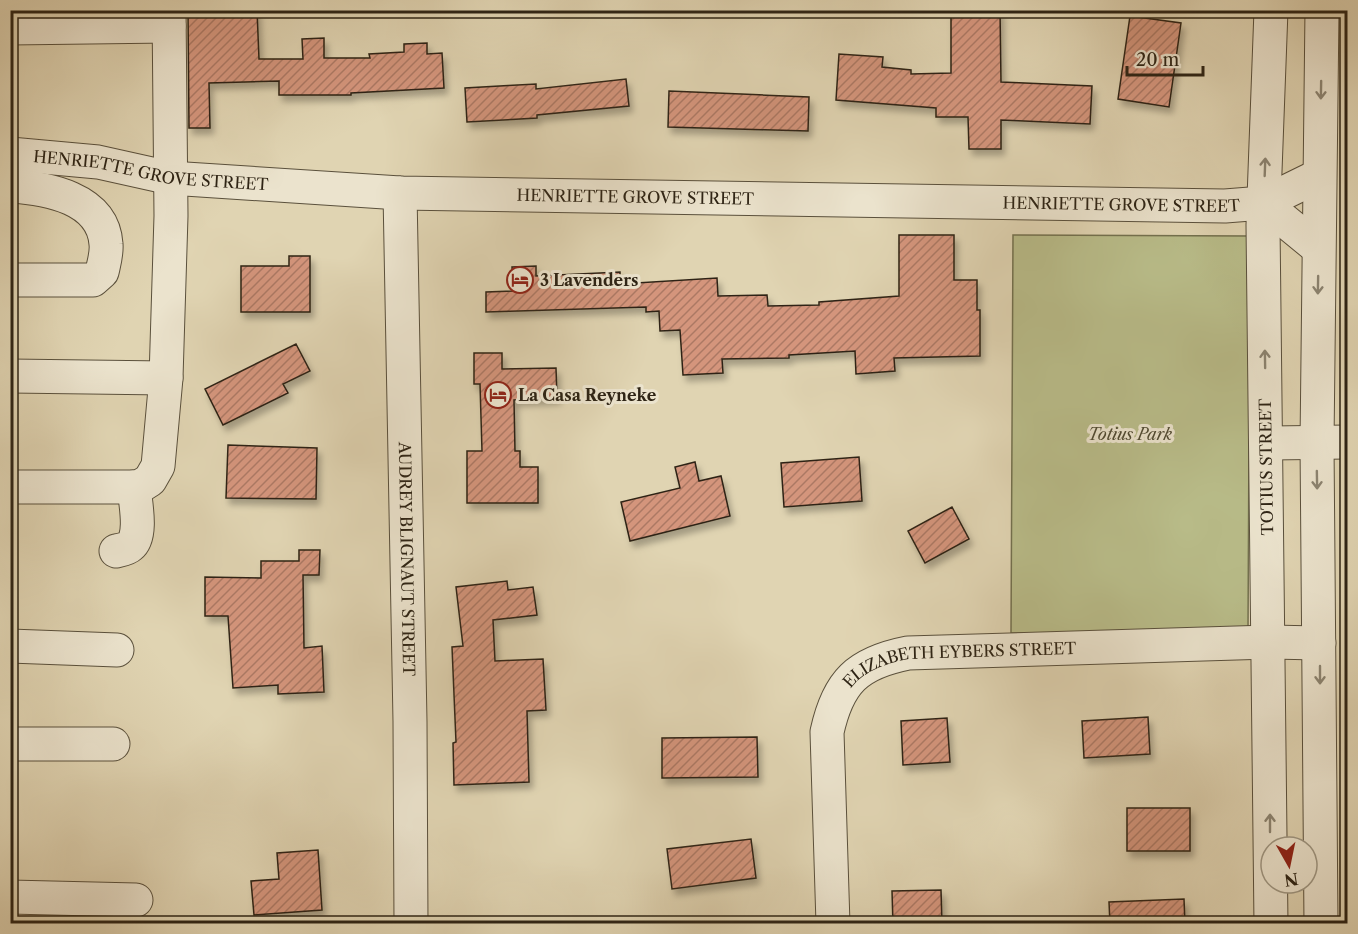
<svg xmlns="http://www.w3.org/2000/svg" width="1358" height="934" font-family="'Libre Caslon Text',serif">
<defs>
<pattern id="building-hatch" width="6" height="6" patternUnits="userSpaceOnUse" patternTransform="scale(1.5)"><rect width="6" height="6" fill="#d4957c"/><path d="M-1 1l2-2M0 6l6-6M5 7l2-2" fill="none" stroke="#ac7964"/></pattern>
<filter id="shadow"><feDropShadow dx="3.5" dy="6" stdDeviation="3" flood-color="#0004"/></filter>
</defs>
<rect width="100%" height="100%" fill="#e0d4b2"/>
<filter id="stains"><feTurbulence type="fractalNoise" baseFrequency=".00333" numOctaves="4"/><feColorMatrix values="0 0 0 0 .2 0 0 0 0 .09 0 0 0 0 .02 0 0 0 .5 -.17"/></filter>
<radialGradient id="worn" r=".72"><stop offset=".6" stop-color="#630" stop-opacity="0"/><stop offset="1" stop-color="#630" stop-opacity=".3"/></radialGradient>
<!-- green -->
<path fill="#b8bb88" stroke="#73704e" stroke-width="1.5" d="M1013 235 1250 236 1248 633H1011Z"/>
<!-- building -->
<path fill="url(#building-hatch)" stroke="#2e2415" stroke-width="1.5" filter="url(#shadow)" d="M188 10H257L259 59H303L302 39 324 38V58H370L369 54 404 52V44L427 43V54L442 53 444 88 351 93V95H279V81L209 83 210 128H189Z
M951 10H1000L1001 82 1092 86 1090 124 1001 120V149H969L968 117H936V108L836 100 839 54 883 57 882 67 911 70V74L951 73Z
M1130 16 1181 23 1169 107 1118 99Z
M626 79 629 106 537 115V118L467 122 465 88 536 84V89Z
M669 91 809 97 808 131 668 127Z
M899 235H954V280H977V310H980V356L894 358 895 371 856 374 855 351 789 355V358L722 359 723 373 683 375 680 330 660 331 659 311 646 312V307L486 312V292L513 291 512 267 536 266V276L620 272V284L717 278 718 296 767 295 768 306 819 305V302L899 296Z
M289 256H310V312H241V266H289Z
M296 344 310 371 283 384 288 393 223 425 205 389Z
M474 353H502V369L556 368 557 398 514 400 515 451H520V467H538V503H467V451H482L480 384H474Z
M228 445 317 448 316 499 226 498Z
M859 457 862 501 784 507 781 463Z
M695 462 699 481 721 476 730 516 630 541 621 502 680 488 675 467Z
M952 507 969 539 925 563 908 531Z
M299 550H320L319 575H303L304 648 322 646 324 692 278 694V685L233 688 228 616H205V577L261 578V561H299Z
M507 581 508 590 533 587 537 615 493 620 495 661 543 659 546 710 527 711 529 782 454 785 453 743 456 742 452 647 463 646 456 587Z
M1148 717 1150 754 1084 758 1082 721Z
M947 718 950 762 903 765 901 721Z
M757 737 758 777 662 778V738Z
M1127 808H1190V851H1127Z
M751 839 756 878 672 889 667 849Z
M318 850 322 910 254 915 251 881 279 879 277 853Z
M941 890 942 924H893L892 891Z
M1184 899 1185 924H1110L1109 902Z"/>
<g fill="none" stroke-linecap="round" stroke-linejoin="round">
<defs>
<g id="minor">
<path d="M10 28 169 26"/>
<path id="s1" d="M10 154 98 162 170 178 400 193 1225 206 1263 203 1318 176"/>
<path d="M10 186C47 188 103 198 106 244 107 253 104 263 102 272L93 280H10"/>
<path id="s2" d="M400 193 410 721 411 924"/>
<path d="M1263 203 1318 248"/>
<path d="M10 376 166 378"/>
<path d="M1266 443 1348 442"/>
<path d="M10 487H139L150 480 158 466 166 378 171 216 169 10"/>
<path d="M116 551C121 550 127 549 130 546 143 536 135 501 134 487"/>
<path d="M10 646 117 650"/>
<path d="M10 744H113"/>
<path d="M10 897 136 900"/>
<path id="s3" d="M833 924 827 732C838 682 857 663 908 653L1269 642 1319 643"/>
<path d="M1271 924 1263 225 1271 10"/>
<path d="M1321 924 1317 443 1322 10"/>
</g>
</defs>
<!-- minor casing -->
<use href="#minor" stroke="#5a503c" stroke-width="35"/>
<!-- minor -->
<use href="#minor" stroke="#ebe3cd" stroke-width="33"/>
</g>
<!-- one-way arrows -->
<defs><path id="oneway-shaft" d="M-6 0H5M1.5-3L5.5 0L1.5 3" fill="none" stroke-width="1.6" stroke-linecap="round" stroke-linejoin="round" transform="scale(1.5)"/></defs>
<g stroke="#8c8471">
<use href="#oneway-shaft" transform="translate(1321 90) rotate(91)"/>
<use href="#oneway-shaft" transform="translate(1265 167) rotate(-88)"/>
<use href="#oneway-shaft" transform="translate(1318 285) rotate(91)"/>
<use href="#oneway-shaft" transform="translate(1265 359) rotate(-91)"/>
<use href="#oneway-shaft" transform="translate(1317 480) rotate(89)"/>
<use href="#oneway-shaft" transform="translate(1320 675) rotate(90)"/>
<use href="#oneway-shaft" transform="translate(1270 823) rotate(-90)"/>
</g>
<!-- icons -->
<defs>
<symbol id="hotel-ring" viewBox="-11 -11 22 22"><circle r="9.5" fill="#ebe3cd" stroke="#8f2418" stroke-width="1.5"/><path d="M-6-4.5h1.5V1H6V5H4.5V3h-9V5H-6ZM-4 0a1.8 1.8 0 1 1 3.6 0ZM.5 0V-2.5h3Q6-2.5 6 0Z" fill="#8f2418"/></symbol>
</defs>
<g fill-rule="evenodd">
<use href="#hotel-ring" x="505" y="265" width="30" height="30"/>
<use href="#hotel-ring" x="483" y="380" width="30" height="30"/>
</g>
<g text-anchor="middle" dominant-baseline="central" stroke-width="6" stroke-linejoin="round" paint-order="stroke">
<!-- street labels -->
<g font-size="16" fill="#2e2415" stroke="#ebe3cd">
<text stroke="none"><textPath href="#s1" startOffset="142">HENRIETTE GROVE STREET</textPath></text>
<text stroke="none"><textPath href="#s1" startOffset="628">HENRIETTE GROVE STREET</textPath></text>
<text stroke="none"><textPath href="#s1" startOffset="1114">HENRIETTE GROVE STREET</textPath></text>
<text transform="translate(1266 467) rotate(-91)">TOTIUS STREET</text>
<text stroke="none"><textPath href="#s2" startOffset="366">AUDREY BLIGNAUT STREET</textPath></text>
<text stroke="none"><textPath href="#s3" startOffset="363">ELIZABETH EYBERS STREET</textPath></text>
</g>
<!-- poi labels -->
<g font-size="16" font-weight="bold" fill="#2e2415" stroke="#ebe3cd" text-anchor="start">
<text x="540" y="280">3 Lavenders</text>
<text x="518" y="395">La Casa Reyneke</text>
</g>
<!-- park labels -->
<g font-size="16" font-style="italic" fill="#504a32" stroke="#ebe3cd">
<text x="1130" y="434">Totius Park</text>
</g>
</g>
<!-- margin -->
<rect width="1358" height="934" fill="none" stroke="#e0d4b2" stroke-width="36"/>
<rect x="12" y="12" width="1334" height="910" fill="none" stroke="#2e2415" stroke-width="3"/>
<rect x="18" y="18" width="1322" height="898" fill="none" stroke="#2e2415" stroke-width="1.5"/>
<!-- north arrow -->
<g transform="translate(1289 865) rotate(171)"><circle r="28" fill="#ebe3cd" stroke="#9f9783" stroke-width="1.5"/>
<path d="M0-4.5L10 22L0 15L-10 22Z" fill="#8f2418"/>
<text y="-9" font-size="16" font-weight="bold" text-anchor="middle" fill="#2e2415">N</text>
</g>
<!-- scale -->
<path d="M1127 66v9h76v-9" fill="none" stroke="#2e2415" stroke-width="3"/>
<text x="1136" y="66" font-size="18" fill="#2e2415" stroke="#ebe3cd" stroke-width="4.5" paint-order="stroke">20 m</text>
<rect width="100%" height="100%" filter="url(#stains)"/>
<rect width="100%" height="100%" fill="url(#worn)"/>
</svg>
